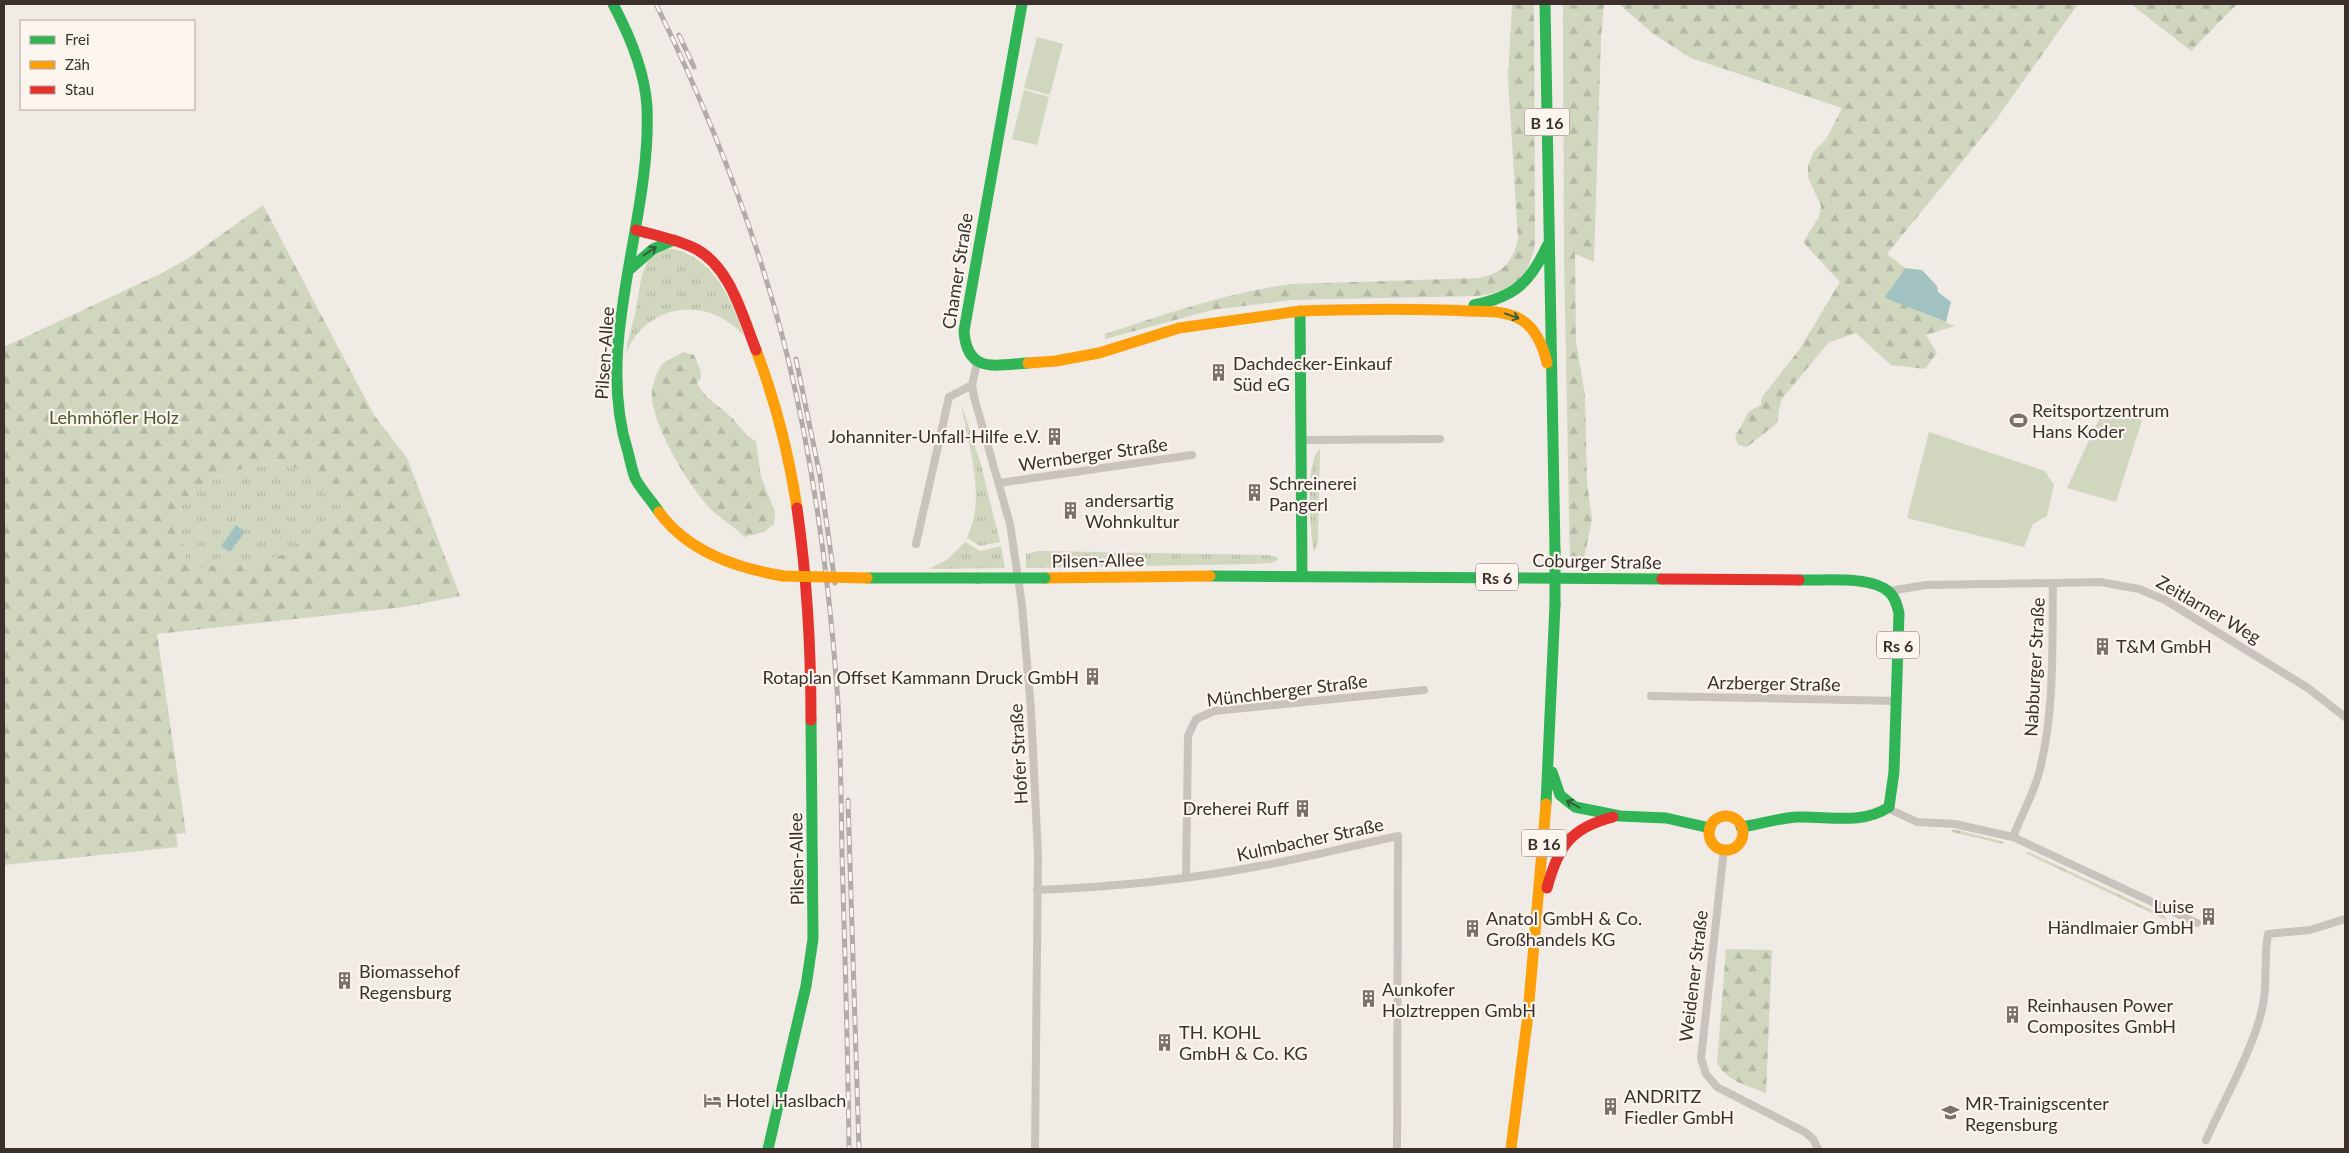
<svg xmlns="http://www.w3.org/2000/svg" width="2349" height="1153" font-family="Lato,sans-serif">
<defs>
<pattern id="grass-tufts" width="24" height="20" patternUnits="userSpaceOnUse" patternTransform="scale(1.25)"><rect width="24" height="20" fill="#d1d6bf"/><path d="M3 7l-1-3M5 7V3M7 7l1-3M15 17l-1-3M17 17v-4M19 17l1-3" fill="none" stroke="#b4b8a4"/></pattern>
<pattern id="forest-firs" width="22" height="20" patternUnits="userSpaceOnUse" patternTransform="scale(1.25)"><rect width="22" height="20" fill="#d1d6bf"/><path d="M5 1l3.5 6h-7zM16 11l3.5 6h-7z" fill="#b4b8a4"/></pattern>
</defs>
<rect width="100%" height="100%" fill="#f0ebe5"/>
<!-- grass -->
<path fill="url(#grass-tufts)" d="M674 249C715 260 731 299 744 336 717 306 676 300 645 326 636 334 629 344 626 355 627 338 633 325 636 309 641 285 640 247 674 249Z
M961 403 981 465 1000 542 980 546 967 538C987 496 968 446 961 403Z
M1320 449 1318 543 1314 552C1310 535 1305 459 1320 449Z
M277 460 298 469 343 507 340 521 315 531 284 554 266 561 204 569 186 562C187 547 176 533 178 517 183 480 248 467 277 460Z
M965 542 980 551 1001 546 1005 568 929 569 948 559Z
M1038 551 1268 555 1277 557 1278 560 1270 563 1252 564 1026 568V554Z
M1953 829 2004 842 2003 844 1952 832Z
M2029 852 2165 916 2166 920 2025 853Z"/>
<!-- forest -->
<path fill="url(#forest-firs)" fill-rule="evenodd" d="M1512 4H1534L1535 243C1529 279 1513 291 1477 296L1291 300 1212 310 1105 339V334C1166 314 1228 292 1292 284L1479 278C1502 273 1513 263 1518 239L1508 78Z
M1563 4H1604L1601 38 1594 262 1575 254 1576 342 1585 395 1587 483 1592 519 1583 564H1570L1564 257Z
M1619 4H2078L1995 121 1887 254 1905 268 1886 298 1955 326 1926 335 1937 353 1925 369 1891 365 1856 333 1829 342 1781 400 1777 423 1747 447 1738 445 1735 437 1749 411 1761 405 1762 397 1799 350 1840 282 1803 242 1819 217 1821 206 1808 177V166L1814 151 1827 138 1842 108 1691 58 1652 33Z
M2131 4H2237L2191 51Z
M263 205 374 415 407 458 460 596 404 607 157 634 186 833 176 834 178 847 4 865V347L162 273 187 259ZM277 460 298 469 343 507 340 521 315 531 284 554 266 561 209 566 204 569 186 562C187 547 176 533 178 517 183 480 248 467 277 460Z
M683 352 694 355 700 369 701 378 697 383C708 402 716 403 730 416 740 425 744 436 756 441L761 477 775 512 774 524 764 532 744 537C734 525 719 519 709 507 688 485 655 429 652 399 651 389 655 375 661 366 665 360 677 356 683 352Z
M1726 949 1772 950 1766 1093C1746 1085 1728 1082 1717 1063Z"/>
<!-- garden -->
<path fill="#d1d6bf" d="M1037 37 1063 44 1050 95 1024 88Z
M1024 90 1049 97 1037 145 1012 139Z
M2104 408 2142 420 2116 502 2067 488Z
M1929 432 2045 471 2054 485 2047 516 2033 524 2024 547 1907 518Z"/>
<!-- water -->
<path fill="#a1c2c1" d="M1905 268 1922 270 1937 286 1938 292 1951 302 1946 322 1885 298Z
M236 525 245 532 230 552 221 546Z"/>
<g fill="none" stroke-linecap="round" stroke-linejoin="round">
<!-- street -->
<path stroke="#c9c3be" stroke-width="8" d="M977 363 972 385 974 397 1010 524 1022 605 1031 710 1038 855 1035 1149
M1302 440 1440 439
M999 483 1192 455
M916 544 949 397 972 385
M1889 591 1926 585 2053 583 2100 582 2139 589 2165 600 2308 688 2345 717
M1651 696 1897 701
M1887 808 1917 822 1955 824 2013 837 2197 923
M2013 837C2021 816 2033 795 2039 773 2055 712 2052 646 2053 583
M1724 849 1701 1058 1706 1074 1717 1087 1805 1132 1813 1139 1818 1149
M1186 878 1188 736 1196 719 1214 711 1424 690
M1037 890C1112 887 1186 880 1260 866 1306 858 1352 846 1398 836L1397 1149
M2206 1140C2224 1100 2258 1041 2264 999 2267 978 2264 955 2268 934L2310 930 2345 919"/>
<!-- fast -->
<path stroke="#30b455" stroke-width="11" d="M613 4C630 36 645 71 647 107 652 221 593 342 628 452 630 460 632 470 635 478 641 490 652 501 659 512
M1022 4 964 331C967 374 995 365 1028 363
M1545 4 1555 551
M630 269 653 249 674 240
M1474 305C1514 297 1530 283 1547 246
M1300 311 1302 575
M1210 576 1662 579
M867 578H978
M1552 772 1560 795 1575 807 1620 816 1666 818 1710 828
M1546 804 1555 605
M1741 827C1760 824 1779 818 1798 817 1829 816 1862 825 1889 807L1894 772 1899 613C1897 605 1895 597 1889 592 1871 575 1822 581 1799 580
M768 1149 806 986 813 939 811 720"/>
<!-- slow -->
<path stroke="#ff9f0a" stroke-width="11" d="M1300 311C1356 309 1412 308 1468 311 1485 312 1504 310 1520 319 1536 328 1543 346 1547 363
M756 350C775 400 789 455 797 508
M1028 363 1056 361 1099 353 1179 328 1300 311
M659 512C688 552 737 568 783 576
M1045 578 1210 576
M1709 833a17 17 0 1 1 34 0a17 17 0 1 1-34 0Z
M1511 1149 1528 1014 1546 804"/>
<!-- jam -->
<path stroke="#e5322d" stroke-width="11" d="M636 230C654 235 675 239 692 247 730 264 742 315 756 350
M797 508C807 578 811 649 811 720
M1662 579 1799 580
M1547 888C1558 847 1570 828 1613 817"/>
<defs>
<path id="rail" d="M656 4C712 119 759 238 789 363 814 469 829 580 837 689 841 744 841 799 842 854 845 953 848 1051 849 1149
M679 35 694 67
M796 359 820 476 835 583
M848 800 859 1149"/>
</defs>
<!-- rail casing -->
<use href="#rail" stroke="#b1aca8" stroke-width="5"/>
<!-- rail -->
<use href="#rail" stroke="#fbf5ee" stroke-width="3" stroke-dasharray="9" stroke-linecap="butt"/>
<!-- fast-bridge -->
<path stroke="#30b455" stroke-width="11" d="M1555 551V605
M978 578H1045"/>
<!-- slow-bridge -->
<path stroke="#ff9f0a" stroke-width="11" d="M783 576 867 578"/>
</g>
<!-- one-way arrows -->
<defs><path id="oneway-shaft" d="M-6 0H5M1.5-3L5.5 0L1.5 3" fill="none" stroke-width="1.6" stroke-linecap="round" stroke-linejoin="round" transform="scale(1.25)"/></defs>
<g stroke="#375e3a">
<use href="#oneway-shaft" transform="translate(650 251) rotate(-33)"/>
<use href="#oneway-shaft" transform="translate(1512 316) rotate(20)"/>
<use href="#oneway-shaft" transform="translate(1573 804) rotate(-151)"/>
</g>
<!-- icons -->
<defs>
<symbol id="building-bare" viewBox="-9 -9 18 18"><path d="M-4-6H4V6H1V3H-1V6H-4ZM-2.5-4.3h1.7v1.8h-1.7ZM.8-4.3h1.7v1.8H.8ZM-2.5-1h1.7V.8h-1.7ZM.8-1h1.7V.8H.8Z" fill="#7a716c" stroke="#fbf5ee" stroke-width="2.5" paint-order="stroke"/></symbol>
<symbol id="stadium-bare" viewBox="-9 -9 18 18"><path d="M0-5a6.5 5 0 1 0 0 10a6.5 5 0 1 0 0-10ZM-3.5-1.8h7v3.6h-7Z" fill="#7a716c" stroke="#fbf5ee" stroke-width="2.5" paint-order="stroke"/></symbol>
<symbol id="hotel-bare" viewBox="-9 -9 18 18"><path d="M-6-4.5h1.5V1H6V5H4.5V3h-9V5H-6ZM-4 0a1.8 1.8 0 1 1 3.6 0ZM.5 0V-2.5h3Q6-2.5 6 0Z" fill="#7a716c" stroke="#fbf5ee" stroke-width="2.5" paint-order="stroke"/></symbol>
<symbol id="school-bare" viewBox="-9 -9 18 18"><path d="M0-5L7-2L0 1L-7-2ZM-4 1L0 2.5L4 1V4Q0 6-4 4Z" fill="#7a716c" stroke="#fbf5ee" stroke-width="2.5" paint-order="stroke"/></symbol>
</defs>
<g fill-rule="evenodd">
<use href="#building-bare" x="1206" y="360" width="25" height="25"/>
<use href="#stadium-bare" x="2006" y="408" width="25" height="25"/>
<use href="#building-bare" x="1042" y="424" width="25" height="25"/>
<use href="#building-bare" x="1242" y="480" width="25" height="25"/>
<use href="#building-bare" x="1058" y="498" width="25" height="25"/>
<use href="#building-bare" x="2090" y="634" width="25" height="25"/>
<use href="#building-bare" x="1080" y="664" width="25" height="25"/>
<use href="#building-bare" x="1290" y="796" width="25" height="25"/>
<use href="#building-bare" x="2196" y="904" width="25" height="25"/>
<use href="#building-bare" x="1460" y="916" width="25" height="25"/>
<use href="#building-bare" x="332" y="968" width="25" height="25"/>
<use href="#building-bare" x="1356" y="986" width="25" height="25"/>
<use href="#building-bare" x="2000" y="1002" width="25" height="25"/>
<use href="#building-bare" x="1152" y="1030" width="25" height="25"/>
<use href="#hotel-bare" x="700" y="1088" width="25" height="25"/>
<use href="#building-bare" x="1598" y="1094" width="25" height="25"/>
<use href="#school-bare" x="1938" y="1100" width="25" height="25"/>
</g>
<g text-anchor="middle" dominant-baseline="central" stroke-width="4.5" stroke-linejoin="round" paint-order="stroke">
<!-- shield labels -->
<g fill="#fbf5ee" stroke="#756b66" stroke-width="1">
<rect x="1524.5" y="108.5" width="45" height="27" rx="4"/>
<rect x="1476" y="563.5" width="42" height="27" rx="4"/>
<rect x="1877" y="631.5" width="42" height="27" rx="4"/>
<rect x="1521.5" y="829.5" width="45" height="27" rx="4"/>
</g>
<g font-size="16" font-weight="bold" fill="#3b302b">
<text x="1547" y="122">B 16</text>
<text x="1497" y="577">Rs 6</text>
<text x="1898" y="645">Rs 6</text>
<text x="1544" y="843">B 16</text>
</g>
<!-- street labels -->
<g font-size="18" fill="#3b302b" stroke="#fbf5ee">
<text transform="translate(957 271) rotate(-81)">Chamer Straße</text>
<text transform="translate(604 353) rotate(-86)">Pilsen-Allee</text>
<text transform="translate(1093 454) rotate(-8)">Wernberger Straße</text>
<text transform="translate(1098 560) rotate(-1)">Pilsen-Allee</text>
<text transform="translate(1597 561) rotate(1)">Coburger Straße</text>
<text transform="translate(2209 609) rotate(30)">Zeitlarner Weg</text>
<text transform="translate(2034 667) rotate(-87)">Nabburger Straße</text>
<text transform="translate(1774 683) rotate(1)">Arzberger Straße</text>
<text transform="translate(1287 690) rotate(-7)">Münchberger Straße</text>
<text transform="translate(1018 754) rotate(-93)">Hofer Straße</text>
<text transform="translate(1310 839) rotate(-12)">Kulmbacher Straße</text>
<text transform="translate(796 859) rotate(-91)">Pilsen-Allee</text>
<text transform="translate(1693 976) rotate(-83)">Weidener Straße</text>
</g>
<!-- poi labels -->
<g font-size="18" fill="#3b302b" stroke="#fbf5ee" text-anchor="start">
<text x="1233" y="363">Dachdecker-Einkauf<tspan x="1233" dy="21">Süd eG</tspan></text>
<text x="2032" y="410">Reitsportzentrum<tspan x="2032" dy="21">Hans Koder</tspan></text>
<text x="1041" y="436" text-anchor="end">Johanniter-Unfall-Hilfe e.V.</text>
<text x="1269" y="483">Schreinerei<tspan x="1269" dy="21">Pangerl</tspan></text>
<text x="1085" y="500">andersartig<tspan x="1085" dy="21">Wohnkultur</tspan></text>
<text x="2116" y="646">T&amp;M GmbH</text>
<text x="1079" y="677" text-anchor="end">Rotaplan Offset Kammann Druck GmbH</text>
<text x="1289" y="808" text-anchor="end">Dreherei Ruff</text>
<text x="2194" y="906" text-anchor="end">Luise<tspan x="2194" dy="21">Händlmaier GmbH</tspan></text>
<text x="1486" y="918">Anatol GmbH &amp; Co.<tspan x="1486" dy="21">Großhandels KG</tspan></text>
<text x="359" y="971">Biomassehof<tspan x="359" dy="21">Regensburg</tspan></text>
<text x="1382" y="989">Aunkofer<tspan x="1382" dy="21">Holztreppen GmbH</tspan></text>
<text x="2027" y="1005">Reinhausen Power<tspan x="2027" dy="21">Composites GmbH</tspan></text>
<text x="1179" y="1032">TH. KOHL<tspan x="1179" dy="21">GmbH &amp; Co. KG</tspan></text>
<text x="1624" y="1096">ANDRITZ<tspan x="1624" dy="21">Fiedler GmbH</tspan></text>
<text x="726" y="1100">Hotel Haslbach</text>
<text x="1965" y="1103">MR-Trainigscenter<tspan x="1965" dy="21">Regensburg</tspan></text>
</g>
<!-- park labels -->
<g font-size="18" fill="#4a5a2e" stroke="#fbf5ee">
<text x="114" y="417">Lehmhöfler Holz</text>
</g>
</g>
<!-- border -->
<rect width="2349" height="1153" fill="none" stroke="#3b302b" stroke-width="10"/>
<!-- legend -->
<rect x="20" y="20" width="175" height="90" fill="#fbf5ee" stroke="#aea6a0"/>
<rect x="30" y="36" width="25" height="8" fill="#30b455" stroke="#aea6a0"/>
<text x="65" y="45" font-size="15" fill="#3b302b">Frei</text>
<rect x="30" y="61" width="25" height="8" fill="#ff9f0a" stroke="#aea6a0"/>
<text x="65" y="70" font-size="15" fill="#3b302b">Zäh</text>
<rect x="30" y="86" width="25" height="8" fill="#e5322d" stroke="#aea6a0"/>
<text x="65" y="95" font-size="15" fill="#3b302b">Stau</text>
</svg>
